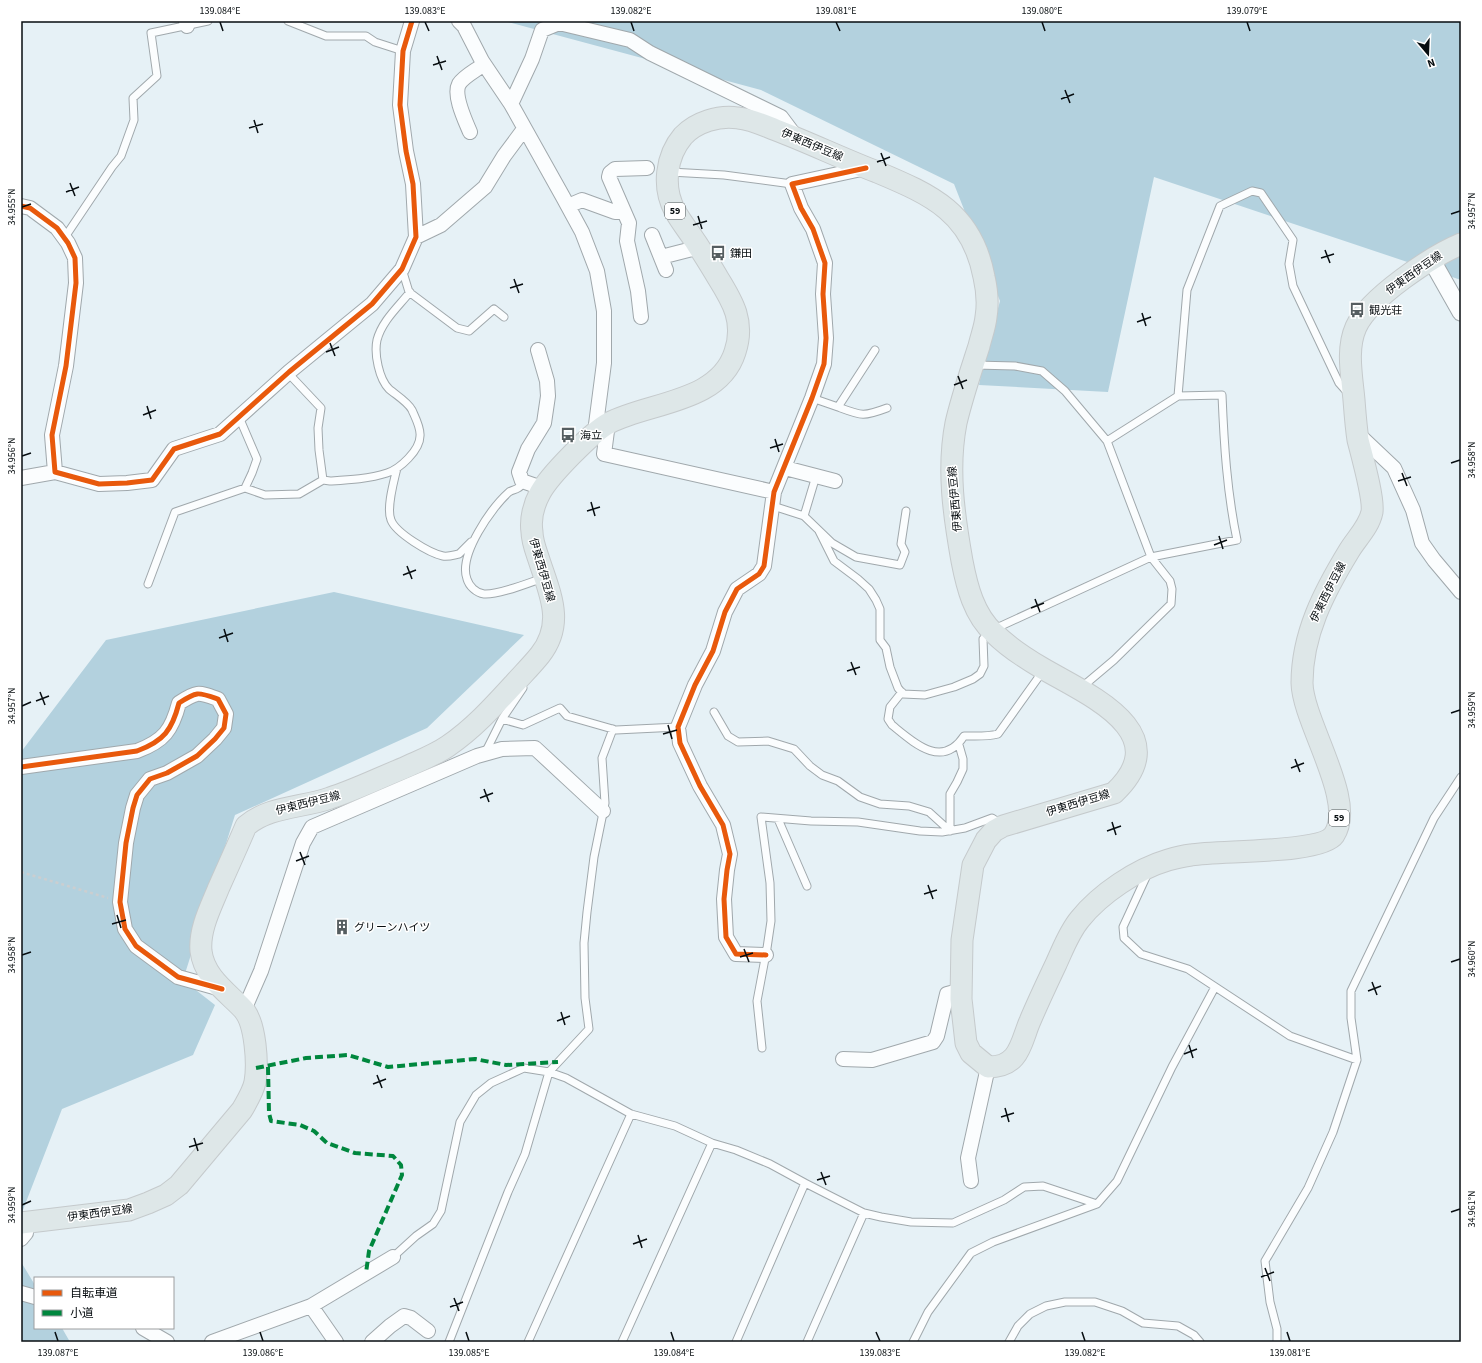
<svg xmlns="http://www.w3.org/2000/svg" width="1482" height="1363" font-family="'Source Sans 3','Noto Sans JP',sans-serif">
<rect width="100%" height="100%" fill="#e6f1f6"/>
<!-- forest -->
<path fill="#b3d1de" d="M504 21H1461V280L1154 177 1108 392 979 385 983 365 1000 301 954 184 761 90Z
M334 592 524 635 427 728 235 815 183 980 215 1005 193 1055 62 1109 21 1215V752L106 640Z
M21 1262 35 1285V1328H62L70 1342H21Z"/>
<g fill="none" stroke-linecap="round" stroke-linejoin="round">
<defs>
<path id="service" d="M288 21 326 36H366L375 42 403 51
M670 172 724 175 792 184
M65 237 112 167 121 156 134 120 133 98 157 76 151 33 208 21
M402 269 409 292 457 328 469 331 494 309 504 317
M975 365 1015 366 1042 371 1065 391 1107 441 1178 396 1187 290 1220 206 1252 191 1261 193 1293 240 1289 264 1293 286 1339 383 1347 392
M288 373 321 408 318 428 319 450 323 480 330 481C348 480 369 479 387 473 400 469 420 450 420 436 421 428 415 417 412 410 408 402 396 395 389 389 379 379 374 354 377 340 382 321 398 307 410 292
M812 398 838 407 875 350
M838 407C862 416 863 417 887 408
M239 417 257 459 252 473 245 488
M397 468C394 481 386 508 391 520 396 533 429 553 443 556 448 557 454 555 459 554L471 542
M525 482C523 484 520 487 518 488 515 490 512 490 509 492 492 507 458 555 467 579 469 586 476 593 484 594 499 595 528 583 543 578
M773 506 804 516 832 543 856 557 900 565 905 552 901 544 906 511
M804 516 816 476
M819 531 834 561 858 579 869 589 876 600 880 609V640L886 648 890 667 898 688 903 694 925 695 954 687 973 679 980 674 984 666 983 639 990 631 1151 557 1237 540C1227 492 1224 444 1222 395L1178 396
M148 584 175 512 245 488 265 495 299 494 323 480
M1082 687 1114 660 1171 604 1172 589 1170 581 1151 557 1107 441
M523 688 502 719 523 725 560 708 567 716 616 730 678 727
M902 692 890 707 888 719 892 725C913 742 942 770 964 736 976 736 986 737 998 734L1043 671
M714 712 728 736 738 742 768 741 794 749 810 766 822 775 838 781 860 797 880 804 909 806 929 812 950 831
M485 753 502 719
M778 819 807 886
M950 831V794L957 782 963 769V759L959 745
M1147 875 1123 927 1124 938 1141 954 1188 969 1290 1036 1357 1060
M762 1048 757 1001 767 948 771 921 770 883 761 817 811 821 858 822 920 831 942 832 965 828 992 818 1001 824
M805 1183 864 1213 881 1217 911 1222 953 1223 1004 1200 1024 1187 1043 1186 1097 1204
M393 1257 416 1236 433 1224 441 1211 460 1122 476 1095 491 1083 524 1068 549 1072 566 1078 631 1114 675 1126 712 1143 736 1150 770 1164 805 1183 736 1342
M449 1342 508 1192 525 1154 549 1072 589 1029 585 998 584 943 587 912 594 857 605 803 602 758 613 729
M528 1342 631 1114
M622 1342 712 1143
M807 1342 864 1213
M913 1342 928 1312 971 1253 993 1242 1097 1204 1117 1181 1172 1067 1215 987
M1009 1342 1018 1326 1030 1314 1046 1306 1065 1302H1095L1122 1311 1143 1323 1178 1326 1194 1335 1200 1342
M1277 1342V1329L1270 1302 1265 1261 1308 1188 1333 1132 1357 1060 1351 1018V991L1434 818 1461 777"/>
<path id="minor" d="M186 21 187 26
M459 21 464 26 482 61 511 104 563 197 582 232 597 271 604 311V363L595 432
M511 104 532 59 542 30 559 23 630 40 650 53 781 117 796 137
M470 132C465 120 453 95 459 84 464 76 477 70 484 64
M21 206 30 208 57 228 68 243 75 258 76 283 66 366 52 435 55 472 99 484 127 483 152 480 174 449 220 434 289 372 372 304 402 269 416 237 413 184 406 151 400 105 403 51 412 21
M568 206 582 200 615 212H624
M652 235 666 270
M416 237 441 225 485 187 504 156 524 129
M661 257 700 247
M641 317 638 291 627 241 629 223 609 177 610 173 615 169 647 168
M538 350 547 381 548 396 544 423 528 449 519 472 522 481 542 488
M608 423 604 454 774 492
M1357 433 1394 468 1413 510 1422 543 1434 560 1461 592
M785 468 835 481
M21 478 55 472
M21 767 137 751C164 741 172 730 179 703 197 691 198 692 218 699L226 714 224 728 215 739 197 756 167 773 150 779 137 795 133 808 126 843 120 902 125 929 136 946 178 977 221 989
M766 955 736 954 726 937 724 899 727 870 730 854 723 825 700 786 680 743 678 727 695 685 713 651 725 612 737 589 759 574 764 566 774 492 812 398 824 364 826 338 823 294 825 263 813 229 801 208 792 184 866 168
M244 1010 261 971 303 843 312 827 477 756 502 749 535 748 603 811
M843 1059 872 1060 933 1042 937 1036 947 994 962 990
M971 1181 968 1158 988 1067
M21 1239 26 1233V1222
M21 1293 35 1297
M311 1306 336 1342
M143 1328 167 1342
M212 1342 311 1306 393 1257
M372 1342 390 1326 404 1316 411 1318 428 1331"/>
<path id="tertiary" d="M1431 259 1461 312"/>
<path id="primary" d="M21 1223 129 1210 148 1203 166 1195 179 1185 242 1110C247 1101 253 1092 255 1082 258 1065 256 1023 243 1009 227 992 204 977 201 951 199 929 211 907 219 887 228 867 237 847 246 826 269 806 302 808 330 798 355 790 379 778 404 768 419 761 435 755 448 746 473 729 493 707 514 684 522 675 532 665 540 655 565 623 550 594 539 560 536 551 532 541 532 532 530 519 534 504 540 493 549 476 592 432 609 423 649 402 719 403 735 352 745 322 733 302 718 278 711 266 704 255 697 244 690 233 681 222 675 211 662 187 666 156 683 136 696 122 719 115 738 118 751 119 763 125 776 130 810 143 843 159 877 172 932 195 972 213 984 277 987 290 988 305 986 317 985 327 981 337 979 346 971 371 962 397 956 423 947 469 954 516 962 561 967 587 974 615 994 633 1008 647 1025 658 1042 668 1086 694 1179 732 1114 793L1003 826 994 831 986 840 973 865 962 940 961 999 966 1043 971 1053 988 1067C999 1067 1007 1065 1014 1057 1022 1048 1025 1032 1030 1021 1038 1002 1047 983 1056 964 1063 949 1069 932 1080 919 1100 894 1137 869 1168 860 1175 858 1183 856 1191 855 1217 850 1321 854 1334 835 1357 801 1303 723 1302 683 1302 634 1324 592 1349 551 1356 539 1369 527 1372 512 1374 498 1362 456 1358 440 1356 427 1355 413 1354 400 1352 377 1346 349 1356 327 1369 298 1432 256 1461 244"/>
</defs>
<!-- service casing -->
<use href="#service" stroke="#a0a8ac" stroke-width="9"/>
<!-- minor casing -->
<use href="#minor" stroke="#a0a8ac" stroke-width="16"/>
<!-- tertiary casing -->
<use href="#tertiary" stroke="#a0a8ac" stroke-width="19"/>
<!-- primary casing -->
<use href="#primary" stroke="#c5cacc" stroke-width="23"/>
<!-- path -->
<path stroke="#cbced0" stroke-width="2.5" stroke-dasharray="3 3" stroke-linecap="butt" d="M21 872 108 898"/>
<!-- service -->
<use href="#service" stroke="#fbfdfe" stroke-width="7"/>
<!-- minor -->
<use href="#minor" stroke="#fbfdfe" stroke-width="14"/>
<!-- tertiary -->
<use href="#tertiary" stroke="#fbfdfe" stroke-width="17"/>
<!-- primary -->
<use href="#primary" stroke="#dee7e8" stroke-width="21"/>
<!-- quiet -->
<path stroke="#00873e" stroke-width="4" stroke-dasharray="8 4" stroke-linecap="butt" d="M268 1067 269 1113 271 1121 300 1125 314 1131 327 1143 355 1153 393 1156 401 1165 402 1175 369 1251 366 1273
M256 1068 306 1058 348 1055 388 1067 475 1059 506 1065 558 1062"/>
<defs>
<path id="cycleway" d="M21 206 30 208 57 228 68 243 75 258 76 283 66 366 52 435 55 472 99 484 127 483 152 480 174 449 220 434 289 372 372 304 402 269 416 237 413 184 406 151 400 105 403 51 412 21
M21 767 137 751C164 741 172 730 179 703 197 691 198 692 218 699L226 714 224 728 215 739 197 756 167 773 150 779 137 795 133 808 126 843 120 902 125 929 136 946 178 977 222 989
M766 955 736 954 726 937 724 899 727 870 730 854 723 825 700 786 680 743 678 727 695 685 713 651 725 612 737 589 759 574 764 566 774 492 812 398 824 364 826 338 823 294 825 263 813 229 801 208 792 184 866 168"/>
</defs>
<!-- cycleway casing -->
<use href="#cycleway" stroke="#fff" stroke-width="8"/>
<!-- cycleway -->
<use href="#cycleway" stroke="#e8590c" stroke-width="5"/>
</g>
<!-- ticks -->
<path fill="none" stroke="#070d10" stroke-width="1.5" d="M220 22 223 31M425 22 429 31M631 22 634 31M836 22 840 31M1042 22 1045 31M1247 22 1250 31M437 56 442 70M433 65 446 61M1065 90 1070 103M1061 99 1074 94M254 120 258 133M249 128 263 124M881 153 886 166M877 162 890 157M70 183 75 196M66 192 79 187M22 207 31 204M1451 214 1460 211M698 216 702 229M693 225 707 221M1325 250 1330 263M1321 258 1334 254M514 279 519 293M510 288 523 284M1142 313 1146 326M1137 322 1151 317M330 343 335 356M326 352 339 347M958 376 963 389M954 385 967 380M147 406 151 419M143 415 156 410M775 439 779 452M770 448 783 444M22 456 31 453M1451 463 1460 460M1402 473 1407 486M1398 481 1411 477M591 502 595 516M587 511 600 507M1219 536 1223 549M1214 545 1227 540M407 566 412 579M403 575 416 570M1035 599 1040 612M1031 608 1044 603M224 629 228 642M219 638 233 633M851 662 856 675M847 671 860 667M40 692 45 705M36 701 49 696M22 706 31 702M1451 713 1460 710M668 725 672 739M663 734 677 730M1295 759 1300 772M1291 768 1304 763M484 789 489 802M480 798 493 793M1112 822 1116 835M1107 831 1121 826M300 852 305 865M296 861 309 856M928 885 933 899M924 894 937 890M117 915 121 928M112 924 126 920M744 949 749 962M22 955 31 952M740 957 753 953M1451 962 1460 959M1372 982 1377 995M1368 991 1381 986M561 1012 565 1025M557 1021 570 1016M1189 1045 1193 1058M1184 1054 1197 1049M377 1075 382 1088M373 1084 386 1079M1005 1108 1009 1122M1001 1117 1014 1113M194 1138 198 1151M189 1147 203 1143M821 1172 826 1185M817 1180 830 1176M22 1205 31 1201M1451 1212 1460 1209M638 1235 642 1248M633 1244 647 1239M1265 1268 1270 1281M1261 1277 1274 1272M454 1298 459 1311M450 1307 463 1302M55 1332 58 1341M260 1332 263 1341M466 1332 469 1341M671 1332 674 1341M876 1332 880 1341M1082 1332 1085 1341M1287 1332 1290 1341"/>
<!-- icons -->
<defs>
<symbol id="bus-bare" viewBox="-9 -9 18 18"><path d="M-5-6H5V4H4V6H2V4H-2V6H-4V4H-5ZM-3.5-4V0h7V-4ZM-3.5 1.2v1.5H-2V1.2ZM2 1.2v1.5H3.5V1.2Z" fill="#555d60" stroke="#fff" stroke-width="2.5" paint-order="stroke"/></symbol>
<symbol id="building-bare" viewBox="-9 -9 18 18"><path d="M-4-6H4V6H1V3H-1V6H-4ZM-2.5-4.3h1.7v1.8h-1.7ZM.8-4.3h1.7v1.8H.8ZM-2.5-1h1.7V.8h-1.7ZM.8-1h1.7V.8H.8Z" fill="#555d60" stroke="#fff" stroke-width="2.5" paint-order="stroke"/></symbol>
</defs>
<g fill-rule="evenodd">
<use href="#bus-bare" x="707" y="242" width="22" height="22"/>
<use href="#bus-bare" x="1346" y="299" width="22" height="22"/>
<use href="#bus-bare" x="557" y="424" width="22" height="22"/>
<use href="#building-bare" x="331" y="916" width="22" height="22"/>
</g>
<g text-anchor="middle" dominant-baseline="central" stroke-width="3" stroke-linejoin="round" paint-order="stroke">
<!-- shield labels -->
<g fill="#fff" stroke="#515658" stroke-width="1">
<rect x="665" y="203" width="20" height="16" rx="3"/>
<rect x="1329" y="810" width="20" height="16" rx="3"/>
</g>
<g font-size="10" font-weight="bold" fill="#070d10">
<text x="675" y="211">59</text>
<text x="1339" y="818">59</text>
</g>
<!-- street labels -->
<g font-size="11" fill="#070d10" stroke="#fff">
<text transform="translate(812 145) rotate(23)">伊東西伊豆線</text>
<text transform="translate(1414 273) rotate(-35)">伊東西伊豆線</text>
<text transform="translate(955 499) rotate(-95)">伊東西伊豆線</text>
<text transform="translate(542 570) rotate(74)">伊東西伊豆線</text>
<text transform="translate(1328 592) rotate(-63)">伊東西伊豆線</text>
<text transform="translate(308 803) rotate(-14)">伊東西伊豆線</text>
<text transform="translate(1078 803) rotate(-17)">伊東西伊豆線</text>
<text transform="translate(100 1213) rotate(-8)">伊東西伊豆線</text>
</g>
<!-- poi labels -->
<g font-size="11" fill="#070d10" stroke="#fff" text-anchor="start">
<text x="730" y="253">鎌田</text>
<text x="1369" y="310">観光荘</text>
<text x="580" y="435">海立</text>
<text x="354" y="927">グリーンハイツ</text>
</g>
</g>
<!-- border -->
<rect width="1482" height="1363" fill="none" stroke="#ffffff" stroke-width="44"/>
<!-- legend -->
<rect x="34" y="1277" width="140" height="52" fill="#ffffff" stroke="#9c9e9f"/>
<rect x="42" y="1290" width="20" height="6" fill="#e8590c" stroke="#9c9e9f"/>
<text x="70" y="1297" font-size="12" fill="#070d10">自転車道</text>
<rect x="42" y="1310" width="20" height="6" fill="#00873e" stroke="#9c9e9f"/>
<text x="70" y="1317" font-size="12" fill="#070d10">小道</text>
<!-- north arrow -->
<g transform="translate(1428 54) rotate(161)" stroke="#ffffff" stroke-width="3" paint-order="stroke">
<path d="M0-3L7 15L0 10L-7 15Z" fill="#070d10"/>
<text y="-6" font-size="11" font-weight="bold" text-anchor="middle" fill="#070d10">N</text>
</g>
<rect x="22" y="22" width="1438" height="1319" fill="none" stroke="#070d10" stroke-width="1.5"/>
<g font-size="10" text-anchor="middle" fill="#070d10">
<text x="220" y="14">139.084°E</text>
<text x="425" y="14">139.083°E</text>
<text x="631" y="14">139.082°E</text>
<text x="836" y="14">139.081°E</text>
<text x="1042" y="14">139.080°E</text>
<text x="1247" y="14">139.079°E</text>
<text transform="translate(11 207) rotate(-90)" y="4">34.955°N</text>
<text transform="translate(1471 211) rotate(-90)" y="4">34.957°N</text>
<text transform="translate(11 456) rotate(-90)" y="4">34.956°N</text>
<text transform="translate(1471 460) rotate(-90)" y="4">34.958°N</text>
<text transform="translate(11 706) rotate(-90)" y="4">34.957°N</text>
<text transform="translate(1471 710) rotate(-90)" y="4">34.959°N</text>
<text transform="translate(11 955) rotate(-90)" y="4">34.958°N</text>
<text transform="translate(1471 959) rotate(-90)" y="4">34.960°N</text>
<text transform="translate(11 1205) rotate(-90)" y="4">34.959°N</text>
<text transform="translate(1471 1209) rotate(-90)" y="4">34.961°N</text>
<text x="58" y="1356">139.087°E</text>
<text x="263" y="1356">139.086°E</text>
<text x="469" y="1356">139.085°E</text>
<text x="674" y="1356">139.084°E</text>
<text x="880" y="1356">139.083°E</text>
<text x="1085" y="1356">139.082°E</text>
<text x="1290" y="1356">139.081°E</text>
</g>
</svg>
